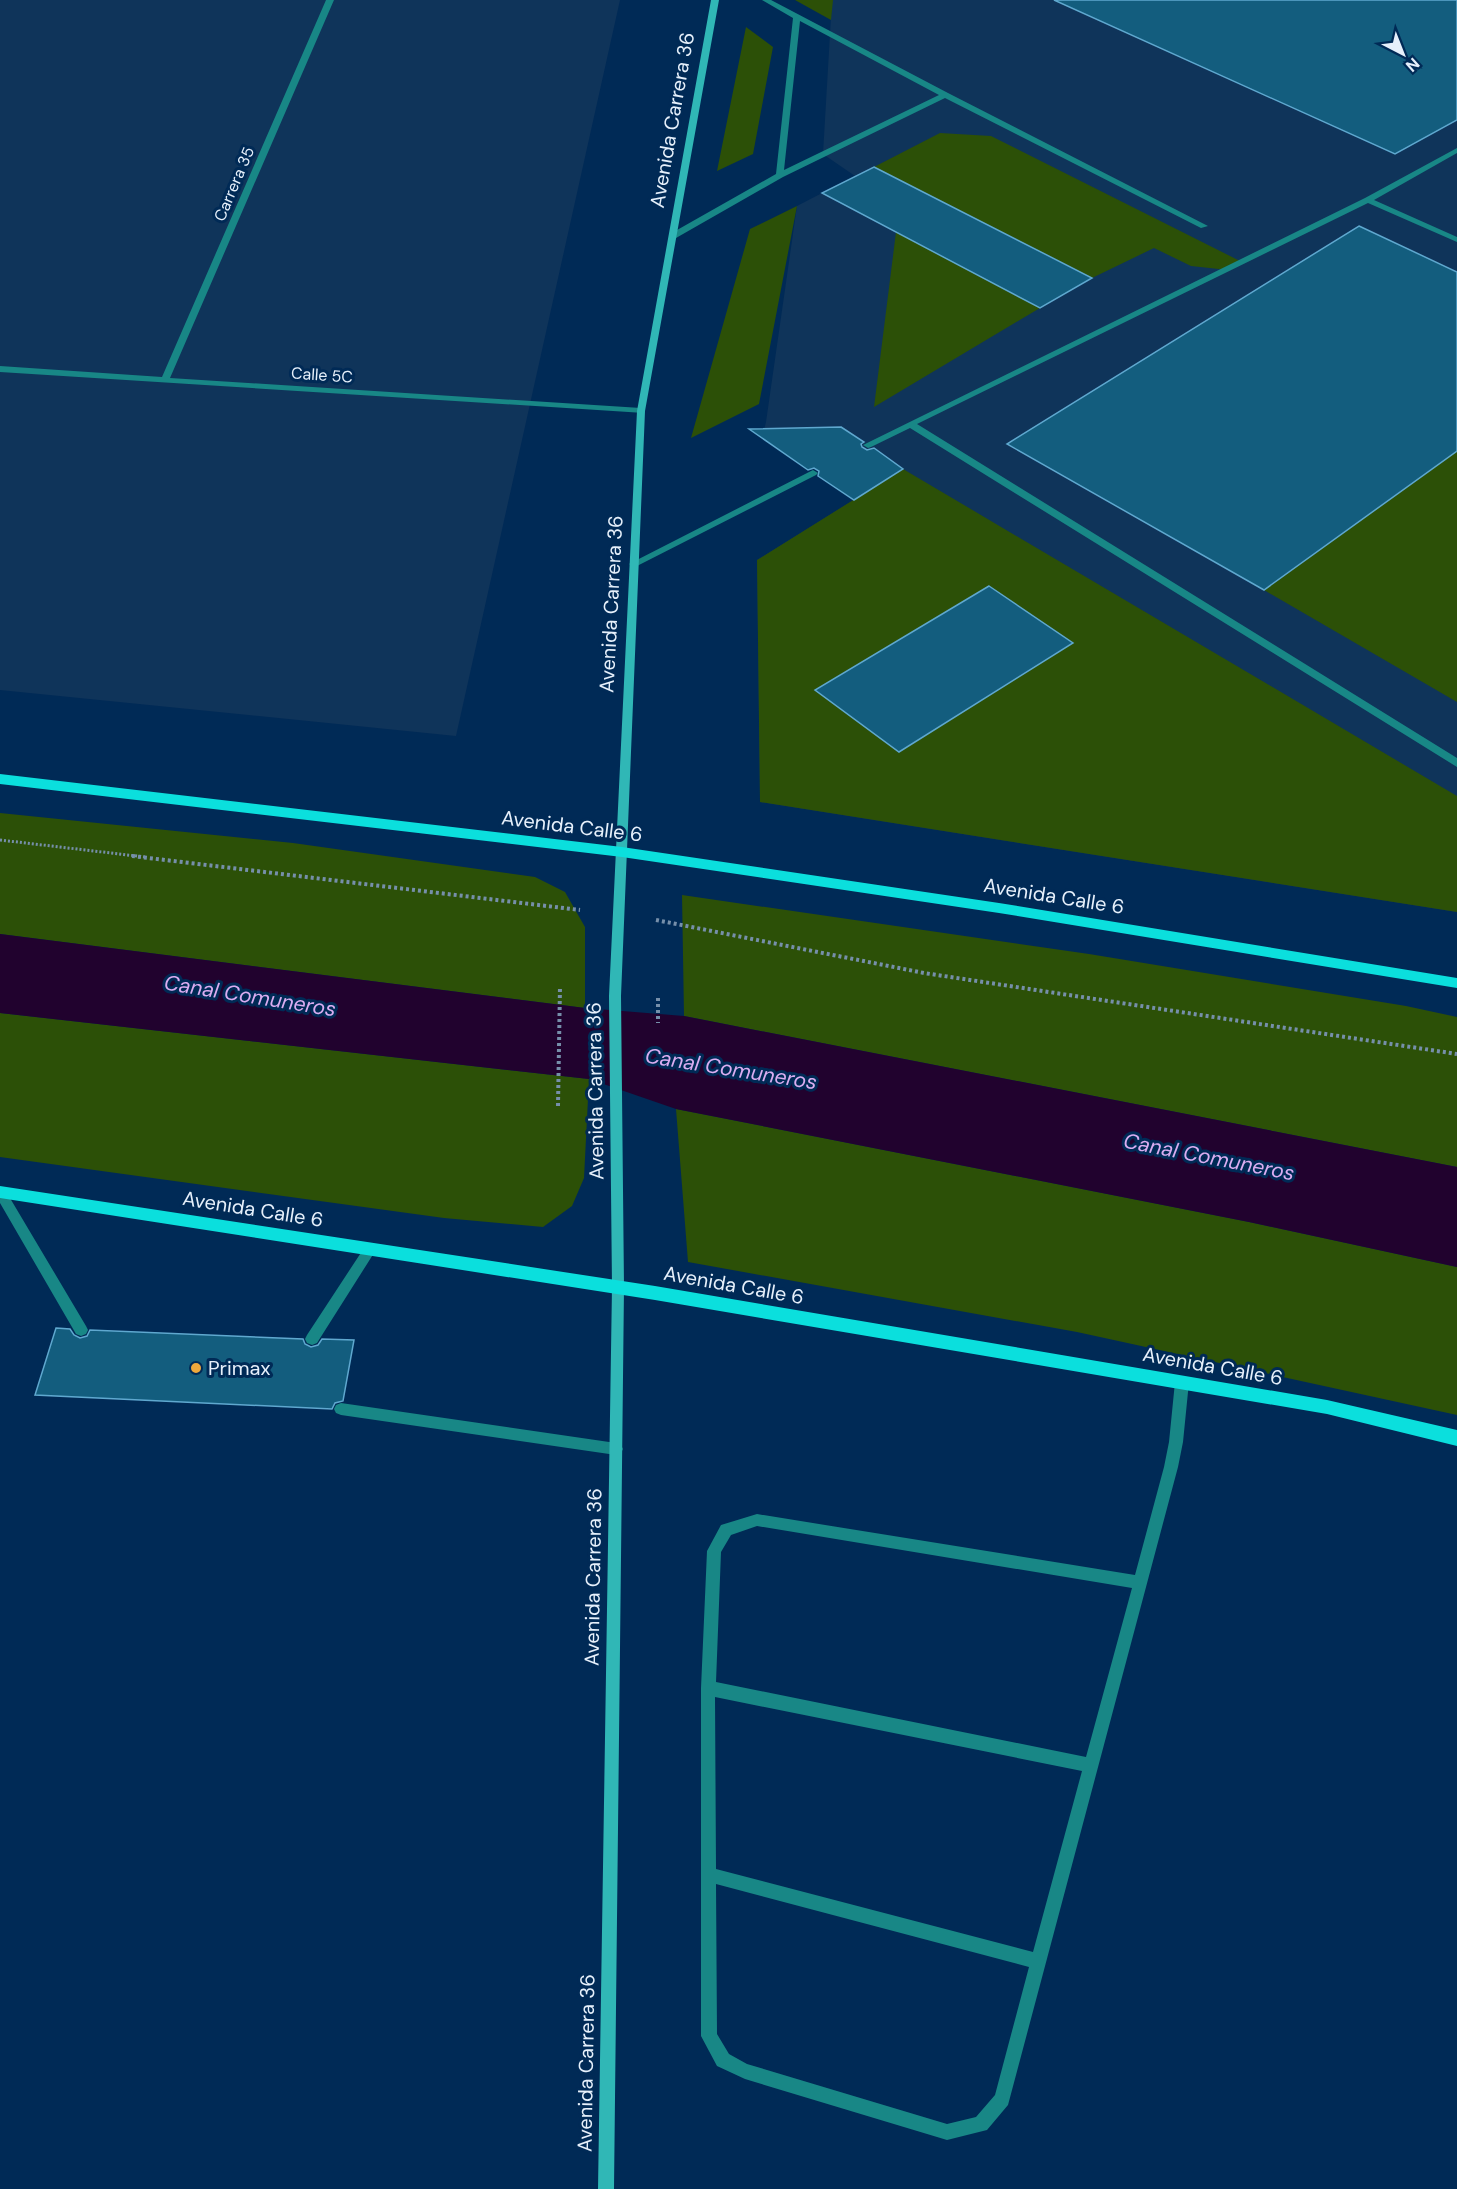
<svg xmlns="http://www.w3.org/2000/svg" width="1457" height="2189" font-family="'DM Sans',sans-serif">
<rect width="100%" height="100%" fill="#002a56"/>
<!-- built -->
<path fill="#0f345a" d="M0 0H620L456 736 0 690Z
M832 0H1457V912L760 802 757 560 860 496 762 438 766 422 797 206 855 176 823 154Z"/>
<!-- green -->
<path fill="#2c5007" d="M795 0H833L831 20Z
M746 27 773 47 753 154 717 171Z
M940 133 991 136 1240 261 1228 270 1191 266 1154 248 1092 278 874 167Z
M797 206 759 404 691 438 750 229Z
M896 232 1040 308 874 407Z
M1457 451V702L1264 590Z
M903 469 1457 796V912L760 802 757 560Z
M0 813 293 843 535 877 565 892 585 927V1008L0 934Z
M682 895 1089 954 1406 1006 1457 1017V1167L684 1016Z
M0 1013 589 1079 584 1178 572 1206 543 1227 444 1218 0 1157Z
M676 1109 1249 1222 1457 1267V1415L1077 1332 688 1262Z"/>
<!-- water -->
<path fill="#21022e" d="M0 934 585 1008 684 1016 1457 1167V1267L1249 1222 676 1109 589 1079 0 1013Z"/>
<!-- building -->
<path fill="#135d7e" stroke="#5fa8cf" stroke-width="1.5" d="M1054 0H1457V120L1395 154Z
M874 167 1092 278 1040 308 822 193Z
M1359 226 1457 272V451L1264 590 1007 444Z
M841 427 864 442 861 444 862 447 867 450 874 448 903 469 854 500 818 476 819 471 814 468 808 470 749 429Z
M989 586 1073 643 899 752 815 690Z
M56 1328 70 1329 74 1335 80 1338 87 1336 90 1330 303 1339 305 1344 311 1347 318 1345 322 1339 354 1340 343 1401 335 1403 332 1409 35 1395Z"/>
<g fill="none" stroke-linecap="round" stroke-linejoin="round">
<!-- path-far1 -->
<path stroke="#768faa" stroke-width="3" stroke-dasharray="2 2" stroke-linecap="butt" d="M0 840 145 857"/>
<!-- path -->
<path stroke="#768faa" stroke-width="4" stroke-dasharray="3 3" stroke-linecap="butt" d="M132 856 580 910
M656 920 924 973 1457 1054
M658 998V1023
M558 1106 560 987"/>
<!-- lane -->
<path fill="#188786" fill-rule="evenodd" d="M762 0H771L948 93 1208 226 1201 228 945 98 783 177 676 238H670V234L776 174 793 18ZM800 21 939 95 784 170Z
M1457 148V153L1374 200 1457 237V242L1368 203 917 424 1457 758V767L910 428 871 447 868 448 863 445 1365 198Z
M813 470 818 473 816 475 637 566 634 567 629 564Z
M0 1187 4 1188 86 1326 88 1330 86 1334 81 1336 76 1334 0 1203Z
M370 1244 374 1245 376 1249 374 1253 317 1343 312 1345 307 1343 305 1339 307 1335 366 1245Z
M1182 1376 1187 1378 1189 1382 1183 1442 1178 1467 1008 2105 987 2130 947 2140 745 2079 717 2066 701 2036V1688L707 1551 721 1525 757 1514 1135 1575 1164 1467 1169 1442 1175 1382 1177 1378ZM757 1526 1132 1588 1086 1757 716 1682 721 1552 731 1535ZM715 1697 1082 1771 1033 1952 716 1869ZM716 1884 1029 1967 995 2095 976 2117 947 2124 747 2064 729 2054 717 2034Z
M341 1403 616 1443 621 1445 623 1449 621 1453 616 1455 341 1415 336 1413 334 1409 336 1405Z"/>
<!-- street -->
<path fill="#188786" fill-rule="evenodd" d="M326 0H334L170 378 641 408 645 411 644 413 0 372V366L162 377Z"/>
<!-- secondary -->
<path fill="#30b7b6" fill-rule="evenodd" d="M711 0H719L645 411 621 996 624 1287 614 2189H598L612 1287 609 996 637 411Z"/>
<!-- primary -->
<path fill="#0bdfdd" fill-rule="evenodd" d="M0 774 622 847 999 903 1457 978V988L999 913 622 857 0 784Z
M0 1186 655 1286 1327 1400 1457 1430V1446L1327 1414 655 1300 0 1198Z"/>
</g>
<!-- markers -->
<circle fill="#eea83c" stroke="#002a56" stroke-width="2" cx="196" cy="1368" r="6"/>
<g text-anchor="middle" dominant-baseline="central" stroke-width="6" stroke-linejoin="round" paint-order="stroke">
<!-- far-street labels -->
<g font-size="16" fill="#e6f0fb" stroke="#002a56">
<text transform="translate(234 184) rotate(-67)">Carrera 35</text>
<text transform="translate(322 375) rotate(4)">Calle 5C</text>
</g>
<!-- street labels -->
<g font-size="20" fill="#e6f0fb" stroke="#002a56">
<text transform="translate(672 120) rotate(-80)">Avenida Carrera 36</text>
<text transform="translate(611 604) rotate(-87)">Avenida Carrera 36</text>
<text transform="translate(572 826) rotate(7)">Avenida Calle 6</text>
<text transform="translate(1054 896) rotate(9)">Avenida Calle 6</text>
<text transform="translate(595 1091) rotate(-91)">Avenida Carrera 36</text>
<text transform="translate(253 1209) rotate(9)">Avenida Calle 6</text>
<text transform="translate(734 1285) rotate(10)">Avenida Calle 6</text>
<text transform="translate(1213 1366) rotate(10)">Avenida Calle 6</text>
<text transform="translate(593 1577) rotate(-89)">Avenida Carrera 36</text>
<text transform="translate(586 2063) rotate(-89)">Avenida Carrera 36</text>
</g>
<!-- poi labels -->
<g font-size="20" fill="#e6f0fb" stroke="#002a56" text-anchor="start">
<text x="208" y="1368">Primax</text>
</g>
<!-- water labels -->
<g font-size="21" font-style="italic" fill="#daadf1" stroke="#002a56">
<text transform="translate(250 996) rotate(9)">Canal Comuneros</text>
<text transform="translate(731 1069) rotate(9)">Canal Comuneros</text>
<text transform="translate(1209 1157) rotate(11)">Canal Comuneros</text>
</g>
</g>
<!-- north arrow -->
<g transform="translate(1403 54) rotate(138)" stroke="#002a56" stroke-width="4.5" paint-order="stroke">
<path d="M0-4.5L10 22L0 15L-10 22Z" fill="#e6f0fb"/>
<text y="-9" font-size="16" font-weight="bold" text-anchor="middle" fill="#e6f0fb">N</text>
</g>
</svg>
